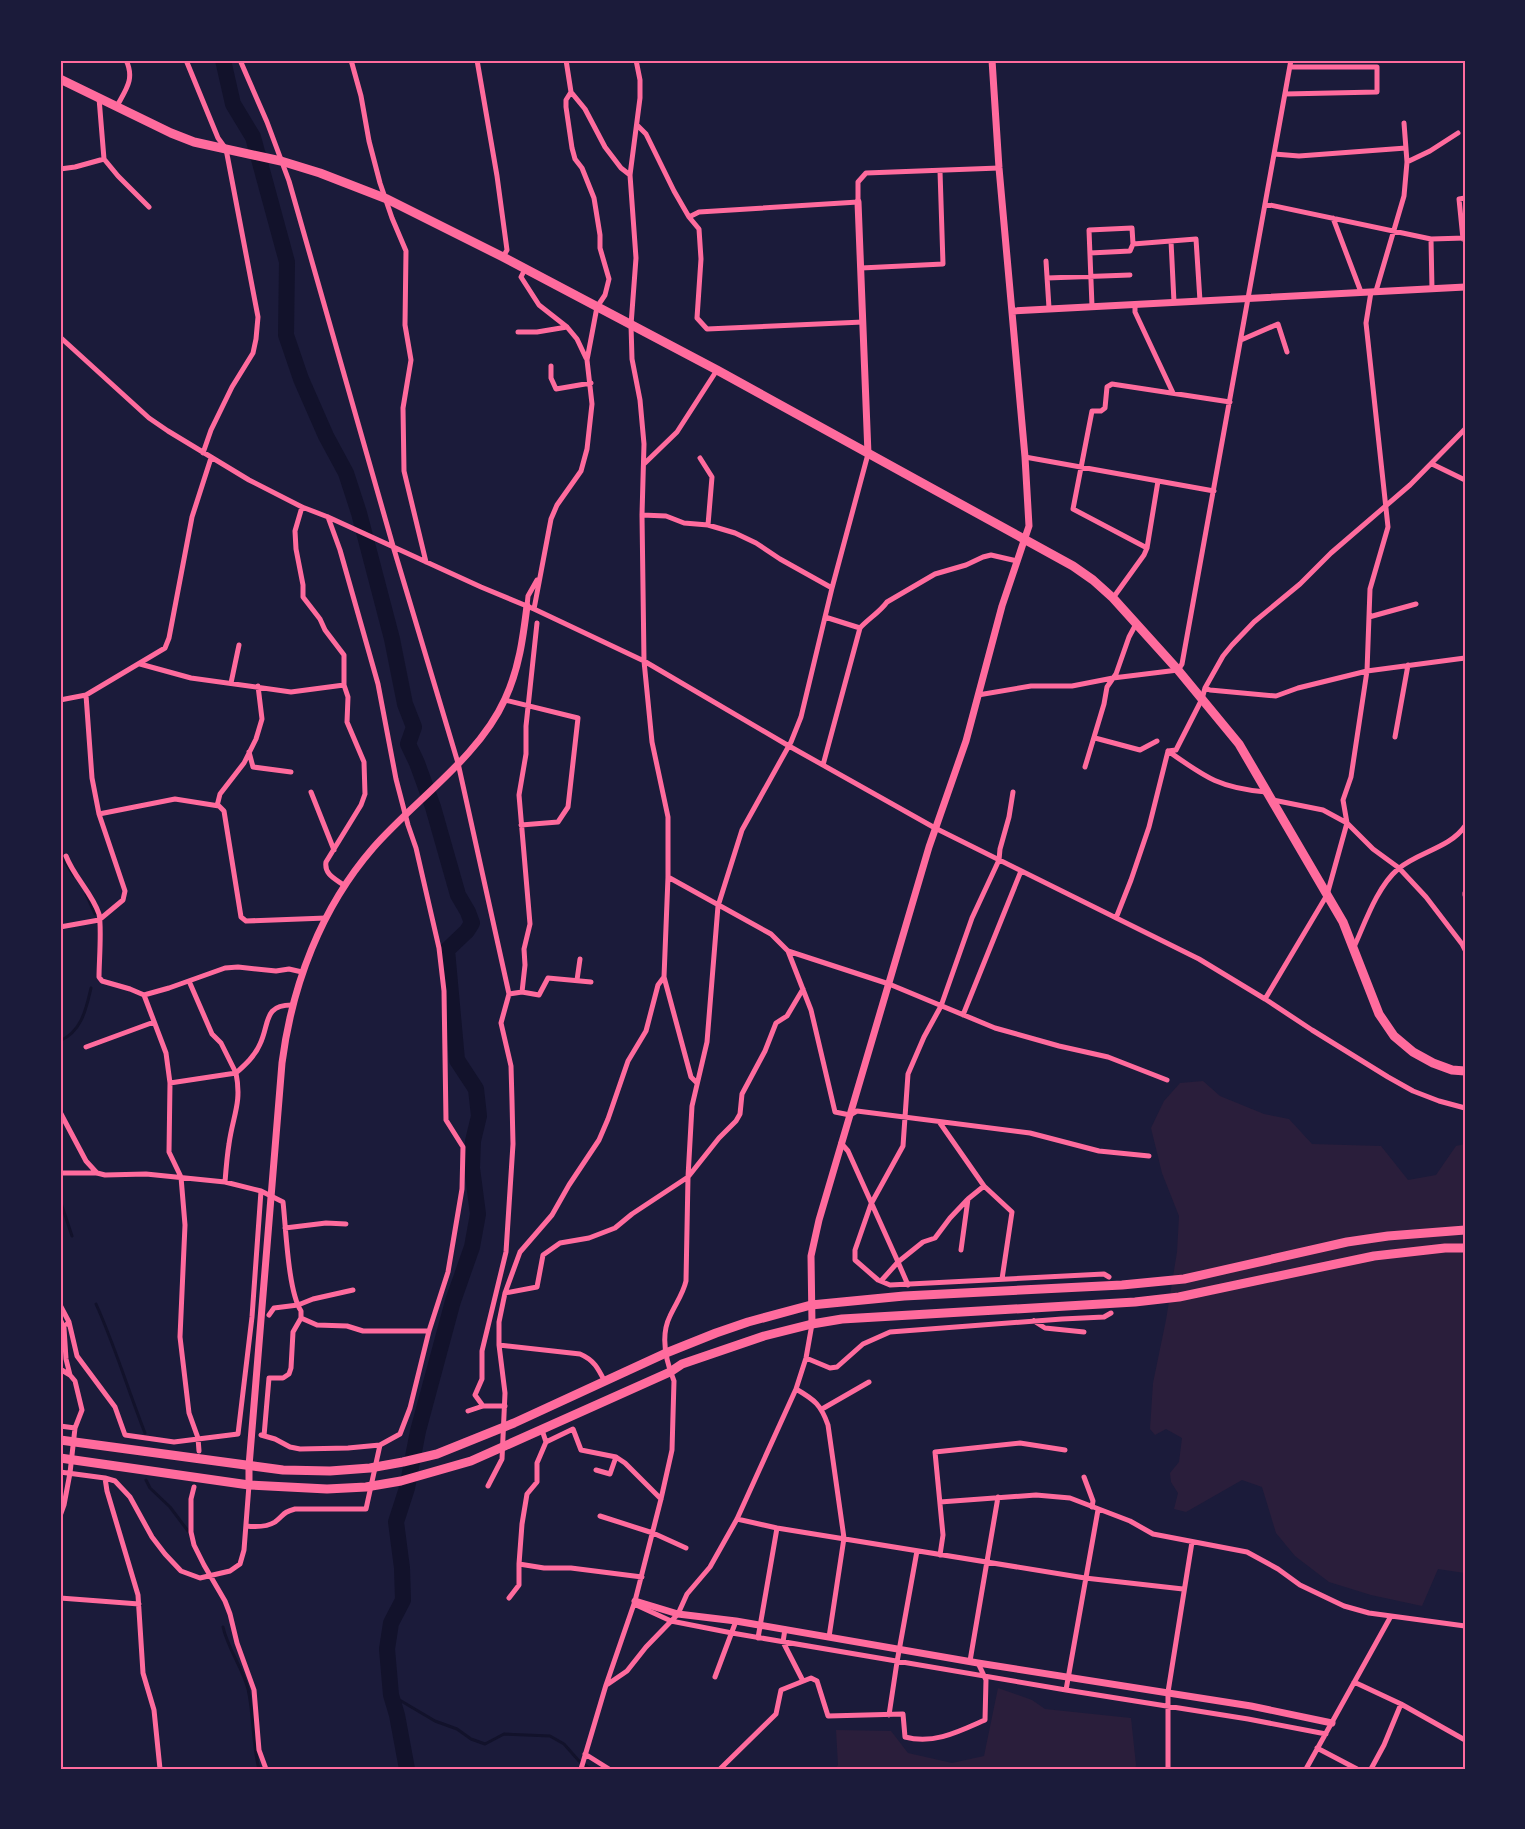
<svg xmlns="http://www.w3.org/2000/svg" width="1525" height="1829" font-family="Commissioner,sans-serif">
<rect width="100%" height="100%" fill="#1b1b3a"/>
<!-- green -->
<path fill="#2a1e3b" d="M1203 1081 1220 1096 1264 1114 1289 1119 1312 1144 1381 1146 1408 1180 1436 1175 1456 1146 1465 1144V1573L1438 1569 1422 1606 1371 1595 1329 1582 1295 1556 1276 1533 1262 1487 1242 1480 1186 1512 1174 1509 1178 1493 1171 1482 1170 1473 1179 1462 1182 1438 1166 1429 1155 1435 1150 1429 1153 1383 1166 1320 1177 1252 1179 1216 1162 1173 1151 1128 1164 1101 1180 1083Z
M998 1688 1032 1700 1045 1709 1131 1718 1136 1765 1135 1769H835L838 1765 836 1730 891 1731 908 1753 952 1763 984 1756Z"/>
<g fill="none" stroke-linecap="round" stroke-linejoin="round">
<!-- stream -->
<path stroke="#12122b" stroke-width="3" d="M60 840 63 859 74 876
M86 894 95 914
M60 1041C82 1031 86 1009 91 988
M60 1200 72 1236
M96 1304C115 1346 128 1390 145 1433
M146 1480 150 1488 170 1507 188 1531
M223 1627C228 1649 242 1667 248 1689 254 1715 252 1743 259 1769
M391 1695 435 1721 457 1729 471 1739 485 1744 504 1734 550 1736 564 1744 579 1761 591 1769"/>
<!-- river -->
<path stroke="#12122b" stroke-width="16" d="M223 60 233 104 253 137 287 262 286 335 301 379 326 436 346 473 359 513 392 639 405 704 414 727 408 744 417 763 433 807 458 895 468 912 472 923 467 931 447 950 457 1060 476 1089 479 1116 473 1141 472 1168 478 1214 472 1247 453 1301 418 1431 407 1488 396 1522 402 1568 403 1600 391 1623 387 1649 391 1695 397 1715 407 1769"/>
<!-- minor -->
<path stroke="#ff6b9d" stroke-width="5" d="M186 60 218 138 226 149 258 317 256 339 253 353 232 387 211 430 203 453
M240 60 267 122 289 181 393 546 458 763 509 994 501 1023 511 1066 512 1101 513 1144 506 1252 482 1351V1379L475 1395 483 1406
M351 60 361 96 369 141 380 183 392 218 406 251 405 325 411 360 403 408 404 471 426 562
M477 60 497 176 507 250 503 257
M566 60 571 92 585 109 605 147 621 168 630 175
M636 60 640 80V98L630 175 636 258 631 325 632 359 640 400 644 444 642 515 644 661 652 742 668 817V877L664 977 691 1077 697 1083
M1285 94 1377 92V67H1290
M117 106C126 89 135 79 126 60
M637 125 646 134 674 191 689 217 699 229 701 259 697 318 707 329 863 322
M1274 154 1299 156 1406 148
M104 159 118 176 149 207
M1407 162 1430 151 1458 133
M60 169 75 167 104 159 99 98
M1265 204 1431 239 1465 238
M689 217 699 212 858 202V182L866 173 999 168
M1333 218 1361 292
M1431 239 1432 289
M1463 239 1459 199 1465 198
M1171 241 1174 302
M1133 244 1196 239 1200 301
M1090 253 1130 251 1133 244 1132 228 1089 230 1092 306
M1046 261 1049 308
M861 268 943 264 940 171
M525 269 521 277 539 305 567 327 577 339 586 358
M1047 278 1130 275
M1376 291 1404 196 1407 162 1404 123
M1135 304V312L1173 393
M518 332H537L567 327
M60 337 149 418 168 431 249 480 302 507 328 517 481 587 534 609 644 661 789 746 935 828 1199 959 1265 999 1312 1030 1388 1077 1413 1091 1439 1101 1465 1108
M1241 340 1278 324 1287 352
M551 366V378L556 389 591 383
M1025 457 1214 491
M700 458 712 477 708 525
M645 463 677 432 717 370
M1432 464 1465 480
M302 507 295 531 296 549 303 585V597L320 619 325 630 344 655V685L348 697 347 722 364 762 365 794 361 805 326 862C324 875 336 879 345 886
M642 515 666 516 684 523 708 525 735 533 756 543 780 559 832 588
M1147 548 1073 509 1092 411H1101L1105 408 1107 387 1112 384 1230 402
M1113 598 1144 555 1147 548 1158 481
M527 606 528 596 537 580
M534 609 551 519 557 505 581 471 587 449 592 404 587 360 597 307 605 295 609 279 600 248V235L594 198 582 168 575 159 572 148 566 107V100L571 92
M825 617 860 628
M1369 617 1416 604
M140 664 191 678 291 692 344 685
M231 683 239 645
M1205 688 1210 690 1276 696 1298 688 1367 671 1465 658
M978 695 1031 686H1072L1113 678 1178 670 1182 664 1291 60
M60 700 86 695 165 648 169 638 192 517 211 458
M505 700 578 718 568 807 558 822 521 825
M1395 737 1408 665
M1095 738 1140 750 1157 741
M1168 751C1205 777 1219 788 1266 792
M249 752 253 767 291 772
M823 765 860 628C868 619 880 612 887 602L935 574 966 565 983 557 991 555 1017 561
M1085 767 1104 704 1107 687 1116 674 1129 637 1136 624
M311 792 334 850
M1013 792 1009 817 1000 849 999 860 972 918 941 1006 924 1037 908 1074 903 1146 871 1204 855 1250V1260L878 1280 890 1285 1104 1274 1109 1277
M1273 800 1323 810 1347 823 1373 849 1399 868 1426 897 1462 944 1465 950
M217 806 220 794 244 763 256 739 262 719 258 686
M99 814 175 799 219 806 224 811 241 917 246 921 326 918
M66 856C74 877 92 893 99 914 102 927 99 962 99 977L102 981 130 989 144 995 166 1053 170 1083 169 1152 181 1177 185 1225 180 1337 189 1413 198 1438 199 1451
M668 877 771 934 788 951 811 1010 835 1112 850 1115 857 1111 1030 1133 1099 1151 1149 1156
M1465 893V895
M1116 918 1131 880 1149 827 1168 751 1176 750 1202 699 1205 688 1223 656 1232 645 1254 622 1300 584 1331 553 1410 485 1465 429
M60 927 99 920 123 900 125 891 99 814 92 778 86 695
M1354 947C1365 923 1377 887 1398 869 1418 852 1450 848 1465 826
M788 951 889 984 995 1028 1059 1046 1108 1057 1167 1080
M577 980 580 959
M522 992 539 995 548 978 591 982
M509 994 522 992 525 965 524 949 530 924 519 795 526 754V726L537 623
M144 995 169 988 225 968 238 967 276 971 289 969 302 972
M1265 999 1327 895 1347 823 1343 800 1351 777 1367 671 1370 589 1388 527 1366 323 1371 292
M963 1015 1021 871
M86 1047 154 1022
M170 1083 236 1073 221 1043 212 1034 189 981
M60 1112 86 1161 97 1173
M940 1123 984 1186
M841 1143 848 1151 898 1262 881 1281
M60 1173H97L105 1175 146 1174 225 1182 261 1191 283 1202C286 1228 288 1291 301 1311V1318L293 1332 291 1368 289 1374 283 1378H269L264 1436
M225 1182C226 1169 227 1156 229 1144 233 1115 242 1103 236 1073 245 1065 255 1056 260 1044 270 1023 263 1005 292 1005
M285 1228 326 1223 346 1224
M961 1250 968 1199 984 1186 1012 1212 1002 1279
M908 1285 898 1262 923 1242 935 1238 950 1218 967 1200
M505 1293 537 1287 543 1255 560 1243 589 1238 615 1228 632 1214 688 1177 719 1138 736 1121 740 1114 742 1094 765 1051 776 1023 787 1016 803 989
M60 1305 69 1322 67 1324
M269 1315 274 1308 298 1305 313 1299 353 1290
M301 1318 317 1325 347 1326 363 1331H429
M60 1319 64 1328 66 1359 70 1375 75 1381 82 1410 75 1428 70 1473 64 1505 60 1516
M1034 1321 1045 1328 1084 1332
M69 1322 77 1356 115 1407 125 1435 174 1442 238 1434 252 1317 261 1191
M499 1345 580 1354C594 1360 598 1368 605 1382
M806 1358 830 1368 837 1367 863 1344 890 1332 1062 1319 1104 1317 1111 1313
M60 1369 70 1375
M796 1389C815 1400 821 1405 828 1425L844 1538 829 1637
M822 1409 869 1382
M468 1411 483 1406H505
M60 1426 75 1428
M542 1430 546 1442 573 1429 581 1450 616 1457
M261 1435 275 1439 290 1447 300 1449 348 1448 380 1445 400 1434 410 1408 429 1331 448 1272 462 1189 463 1147 446 1120 444 991 439 948 416 848 408 825 396 779 378 684 340 550 328 517
M596 1470 610 1474 616 1457 625 1463 661 1499
M60 1472 105 1478 115 1481 130 1497 152 1537 165 1554 181 1571 200 1578 230 1571 240 1564 244 1550 249 1485
M1084 1477 1093 1501 1092 1507
M105 1478 107 1491 138 1595 143 1673 154 1710 160 1769
M488 1486 502 1459 505 1393 499 1345V1322L505 1293 520 1252 552 1215 569 1185 599 1140 608 1119 628 1061 646 1031 658 985 664 977
M194 1487 191 1499V1532L194 1545 204 1565 225 1601 230 1614 237 1643 254 1690 259 1750 266 1769
M940 1502 1036 1495 1070 1498 1130 1521 1153 1534 1247 1552 1278 1569 1300 1585 1344 1606 1369 1613 1465 1626
M1098 1510 1066 1690 1248 1719 1326 1734
M600 1516 653 1533 686 1548
M737 1519 777 1528 1085 1578 1183 1589
M246 1526C255 1527 267 1527 275 1522 284 1515 283 1512 295 1509H366L380 1445
M940 1555 943 1535 935 1452 1020 1443 1065 1450
M519 1564 544 1568H571L642 1577
M60 1598 139 1604
M509 1598 519 1585V1564L522 1524 527 1494 537 1482V1463L546 1442
M634 1604 671 1621 732 1633 1066 1690
M785 1629 783 1642 803 1681
M758 1638 777 1528
M970 1661 998 1497
M715 1677 736 1621
M1354 1682 1401 1704 1465 1740
M608 1684 627 1671 646 1647 678 1614 687 1594 710 1567 737 1519 796 1389 806 1358 812 1324
M889 1715 897 1662 917 1551
M1317 1748 1357 1769
M585 1754 609 1769
M581 1769 606 1685 635 1601 661 1499 672 1450 674 1381C666 1361 660 1336 670 1316 676 1303 683 1294 686 1281L688 1177 692 1106 707 1042 718 906 742 830 791 742 801 717 832 588 868 454
M720 1769 776 1714 781 1690 811 1678 817 1681 828 1716 903 1714 905 1737C934 1745 960 1731 985 1720L986 1680 978 1663
M1168 1769V1692L1192 1542
M1306 1769 1391 1616
M1371 1769 1384 1745 1401 1704"/>
<!-- tertiary -->
<path stroke="#ff6b9d" stroke-width="7" d="M858 202 868 454
M1012 311 1465 287
M812 1324 811 1256 819 1220 929 847 966 741 1002 606 1029 526 1025 457 999 168 992 60
M249 1485V1466L282 1063C292 985 321 908 373 848 415 800 479 757 505 699 519 669 523 638 527 606
M635 1601 678 1614 736 1621 978 1663 1251 1706 1332 1723"/>
<!-- trunk -->
<path stroke="#ff6b9d" stroke-width="9" d="M60 79 171 133 194 142 281 161 320 173 387 199 503 257 717 370 1073 566 1093 580 1113 598 1178 670 1239 744 1343 922 1379 1014 1394 1036 1413 1052 1433 1063 1452 1070 1465 1071
M60 1440 283 1470 330 1471 370 1468 403 1462 437 1454 514 1423 666 1353 716 1333 748 1322 811 1305 904 1296 1122 1285 1184 1279 1347 1242 1388 1236 1465 1230
M60 1458 249 1485 327 1489 366 1487 401 1481 471 1461 670 1372 682 1364 764 1336 812 1324 842 1319 1135 1302 1179 1297 1374 1256 1445 1248H1465"/>
</g>
<!-- border -->
<rect width="1525" height="1829" fill="none" stroke="#1b1b3a" stroke-width="123"/>
<rect x="62" y="62" width="1402" height="1706" fill="none" stroke="#ff6b9d" stroke-width="2"/>
</svg>
